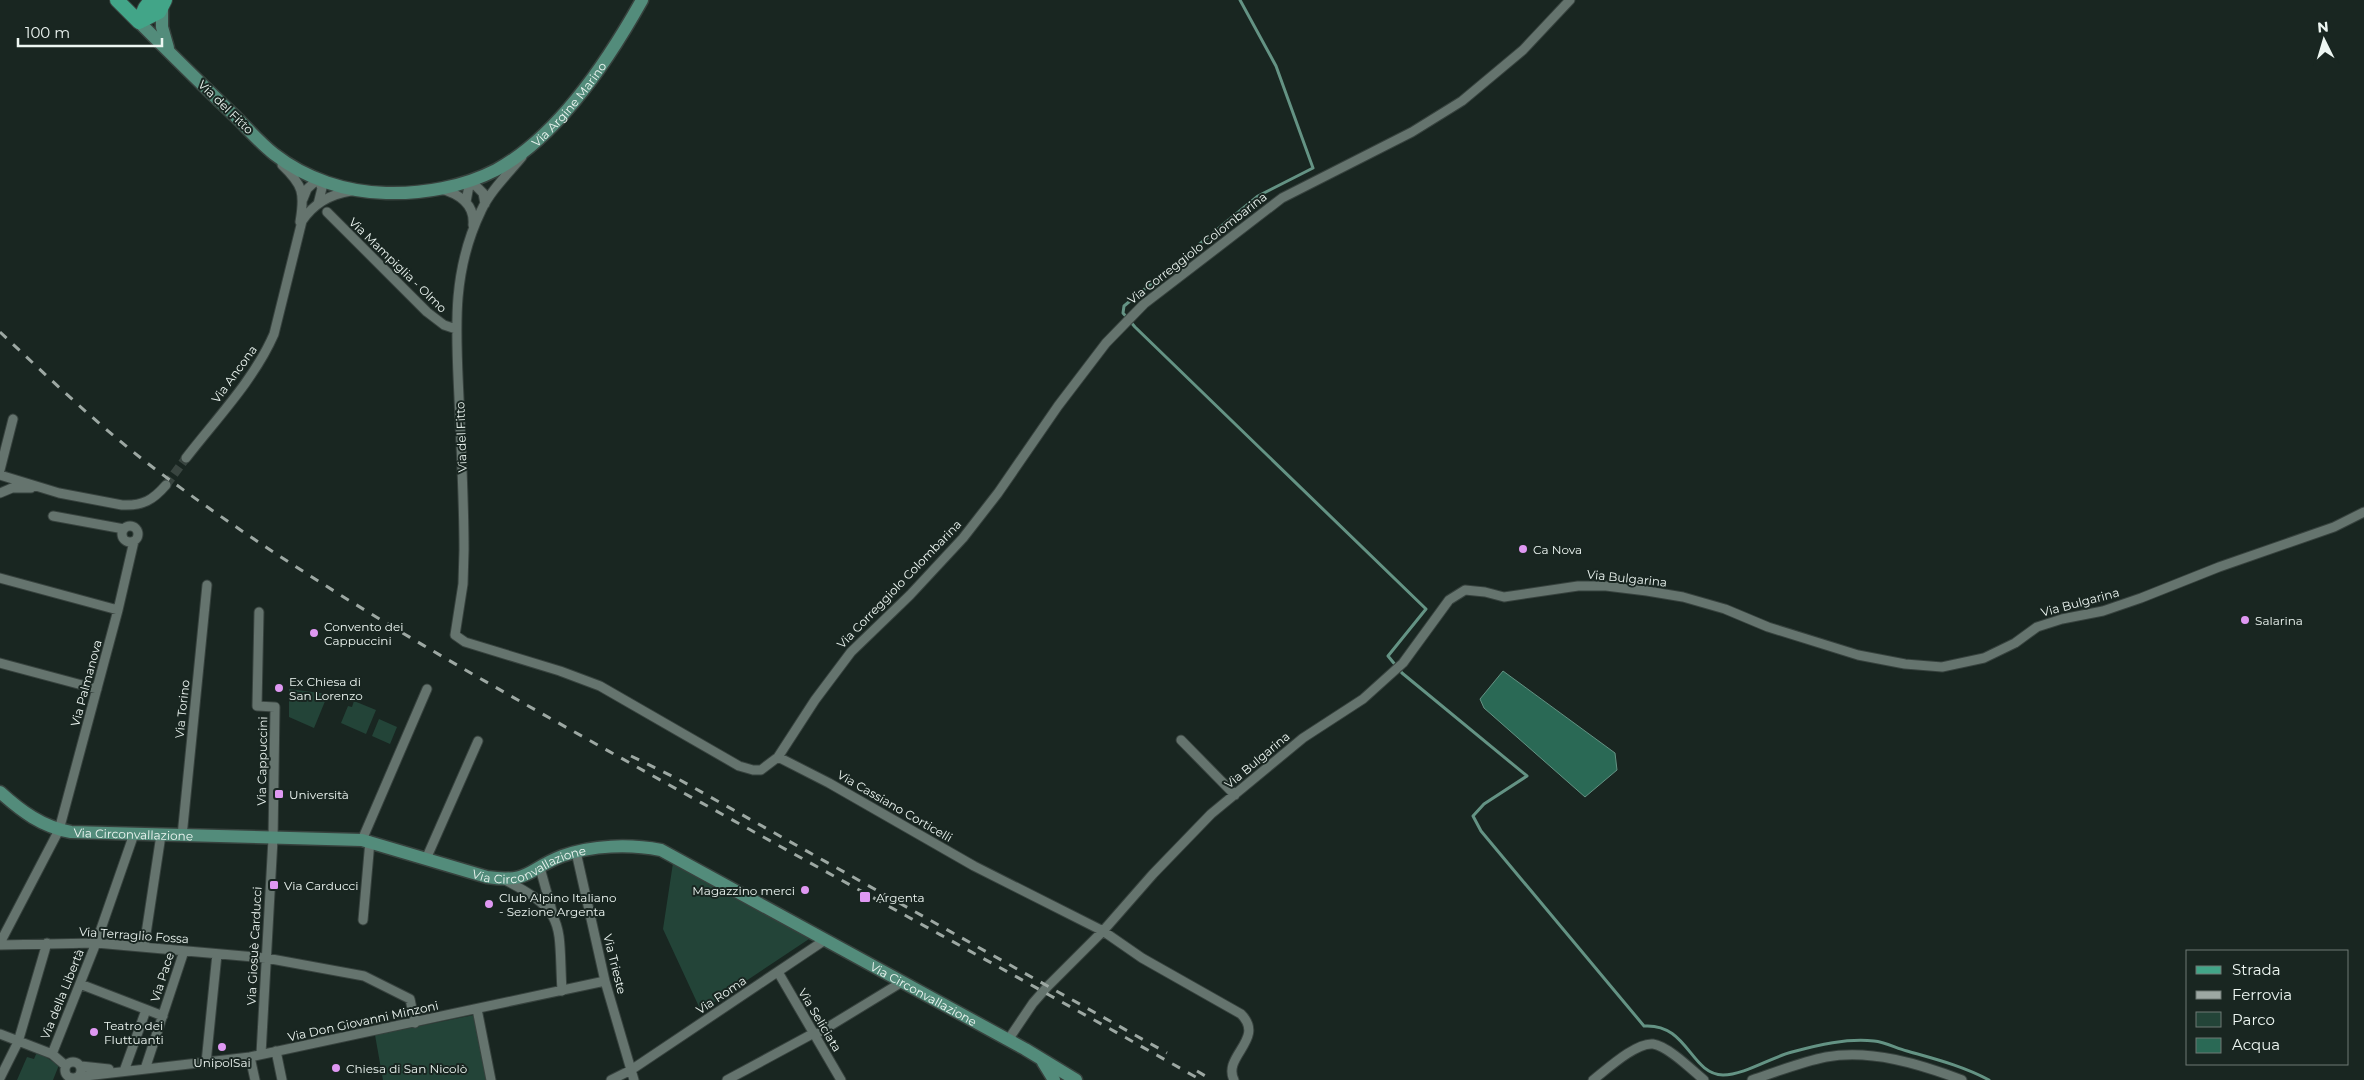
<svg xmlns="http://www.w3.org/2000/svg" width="2364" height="1080" font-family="Montserrat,sans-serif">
<rect width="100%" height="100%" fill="#192621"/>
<!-- green -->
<path fill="#234438" d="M289 689 328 694 314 728 289 717Z
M354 701 376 710 366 734 341 723 348 706 352 707Z
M379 719 397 727 390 744 372 736Z
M673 863 809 939 701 1011 663 929Z
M474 1015 490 1080H383L375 1035Z
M37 1052 59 1065 53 1080H17L27 1057 34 1059Z"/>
<!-- water -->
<path fill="#2a6955" stroke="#649384" d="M1503 671 1615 753 1617 770 1585 797 1484 708 1480 699Z"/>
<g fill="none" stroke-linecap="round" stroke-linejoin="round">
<!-- stream -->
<path stroke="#649384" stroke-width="3" d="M1240 0 1276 66 1313 168 1258 196 1124 306 1123 313 1135 327 1426 609 1388 656 1402 673 1527 776 1484 804 1473 816 1481 831 1644 1026C1688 1023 1690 1074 1723 1075 1744 1075 1772 1057 1792 1052 1818 1045 1847 1038 1874 1041 1885 1042 1896 1048 1907 1051 1935 1059 1963 1066 1989 1080"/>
<!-- street-tunnel -->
<path stroke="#394540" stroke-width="9" stroke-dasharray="9 4.5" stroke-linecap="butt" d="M166 485 186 458"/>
<defs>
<path id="street" d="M522 157C508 174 490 191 481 211 451 273 456 331 459 398 461 448 464 499 464 550L463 584 455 635 465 642 560 671 600 686 739 766 753 770H761L778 757 815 700 851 652 910 595 963 538 998 493 1058 406 1106 343 1144 304 1282 198 1412 132 1462 101 1523 50 1570 0
M282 165C303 185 305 193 300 222
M441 189C459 194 475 204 473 225
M303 199 307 189 318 179 322 188 318 204
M466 202 470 180 483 193 485 204
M327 212 427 312 444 325 456 329
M186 458C216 419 254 380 274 334L302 221C314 203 331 194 351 191
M0 470 13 419
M0 475 59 493 122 505C143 506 153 500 166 485
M0 493 12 488H31
M53 516 124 529
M122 534a8 8 0 1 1 16 0a8 8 0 1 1-16 0Z
M0 578 118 610
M259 612 257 706 275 707 273 839 261 1054
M0 663 97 689
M1181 740 1235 795
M778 757 829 783 974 866 1103 931 1142 958 1241 1014C1266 1039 1222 1056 1234 1080
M182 836 207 585
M362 840 427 689
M576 852 605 981 634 1080
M426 859 478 741
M540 868 552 911
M503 879C568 912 558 923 562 991
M363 920 370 841
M0 943 59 830 118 610 134 541
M0 945 96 943 266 958 364 976 410 999 415 1023
M144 947 161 835
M778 972 841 1080
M80 984 163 1016
M477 1009 491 1080
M0 1034 52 1054 66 1066
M815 1035 902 982
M1008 1040 1033 1003 1048 986 1103 931 1153 874 1211 814 1303 738 1363 699 1403 663 1449 600 1465 590 1485 592 1504 597 1578 586H1606L1647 591 1683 597 1725 609 1768 627 1858 655 1905 664 1942 667 1984 658 2015 643 2037 627 2062 619 2103 611 2141 598 2219 567 2334 527 2364 512
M276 1051 282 1080
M52 1054 96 943 134 834
M250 1057 255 1080
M65 1070a8 8 0 1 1 16 0a8 8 0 1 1-16 0Z
M206 1063 217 954
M81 1066 109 1069
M145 1069 184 951
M124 1071 146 1010
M77 1077 250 1057 605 981
M0 1078 18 1042 47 943
M611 1080 631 1070 825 940
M727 1080 814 1033
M1593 1080C1606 1070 1636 1042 1653 1044 1668 1046 1692 1070 1704 1080
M1752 1080C1776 1072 1801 1062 1826 1057 1871 1049 1920 1064 1962 1080"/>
<g id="secondary">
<path d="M162 10V27L168 48"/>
<path id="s1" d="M139 22C171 54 203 86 236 117 248 129 260 143 274 154 306 179 346 192 386 193 423 194 463 187 496 170 557 137 609 59 642 0"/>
<path id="s2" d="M0 792C21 811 42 827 71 832L362 840 487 877C531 883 526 870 562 856 592 845 630 844 661 850L1025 1049 1076 1080"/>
<path d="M1043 1062 1054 1080"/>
</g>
<path id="primary" d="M117 0 139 22
M139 22 159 12 165 0
M139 22 145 8 151 0"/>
</defs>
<!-- street casing -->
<use href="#street" stroke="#37423e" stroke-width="11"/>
<!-- secondary casing -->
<use href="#secondary" stroke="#37423e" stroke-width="15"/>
<!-- primary casing -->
<use href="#primary" stroke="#37423e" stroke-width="16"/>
<!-- street -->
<use href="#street" stroke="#65746e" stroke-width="9"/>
<!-- secondary -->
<use href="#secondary" stroke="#538c7b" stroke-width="12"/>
<!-- primary -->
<use href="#primary" stroke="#42a588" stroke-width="14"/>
<!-- rail -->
<path stroke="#9da8a3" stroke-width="3" stroke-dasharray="9 9" stroke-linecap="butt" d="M0 332C50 379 100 427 155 469 310 585 478 678 646 772 831 875 1017 976 1201 1080
M631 756 680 780 1167 1053
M1197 1071 1212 1080"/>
</g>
<!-- markers -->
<g fill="#df98f2" stroke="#192621" stroke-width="2">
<circle cx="1523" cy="549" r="5"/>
<circle cx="2245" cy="620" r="5"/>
<circle cx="314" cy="633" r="5"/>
<circle cx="279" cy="688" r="5"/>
<rect x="274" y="789" width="10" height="10" rx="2.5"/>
<rect x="269" y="880" width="10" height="10" rx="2.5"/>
<circle cx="805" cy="890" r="5"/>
<rect x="859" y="891" width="12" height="12" rx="2.5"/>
<circle cx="489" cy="904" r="5"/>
<circle cx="94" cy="1032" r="5"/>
<circle cx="222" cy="1047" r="5"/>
<circle cx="336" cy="1068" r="5"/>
</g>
<g text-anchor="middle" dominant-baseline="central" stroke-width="4" stroke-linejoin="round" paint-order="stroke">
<!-- street labels -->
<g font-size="12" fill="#edf6f2" stroke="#192621">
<text stroke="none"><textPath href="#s1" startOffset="522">Via Argine Marino</textPath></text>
<text transform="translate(226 107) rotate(44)">Via del Fitto</text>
<text transform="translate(1197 248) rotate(-38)">Via Correggiolo Colombarina</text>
<text transform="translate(398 265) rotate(44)">Via Mampiglia - Olmo</text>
<text transform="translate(234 374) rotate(-54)">Via Ancona</text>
<text transform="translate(461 437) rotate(-92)">Via del Fitto</text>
<text transform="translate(1627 578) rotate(6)">Via Bulgarina</text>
<text transform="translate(899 584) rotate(-46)">Via Correggiolo Colombarina</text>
<text transform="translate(2080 602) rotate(-15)">Via Bulgarina</text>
<text transform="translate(86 683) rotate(-75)">Via Palmanova</text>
<text transform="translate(182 709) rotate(-84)">Via Torino</text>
<text transform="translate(1257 760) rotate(-40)">Via Bulgarina</text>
<text transform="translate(262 761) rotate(-89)">Via Cappuccini</text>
<text transform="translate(895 806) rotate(30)">Via Cassiano Corticelli</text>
<text stroke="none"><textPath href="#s2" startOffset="145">Via Circonvallazione</textPath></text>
<text stroke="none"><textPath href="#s2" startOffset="549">Via Circonvallazione</textPath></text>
<text transform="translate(134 935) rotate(4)">Via Terraglio Fossa</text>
<text transform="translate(254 946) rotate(-87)">Via Giosuè Carducci</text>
<text transform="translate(615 964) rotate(76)">Via Trieste</text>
<text transform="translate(162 977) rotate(-72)">Via Pace</text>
<text transform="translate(62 994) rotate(-68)">Via della Libertà</text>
<text stroke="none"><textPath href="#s2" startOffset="984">Via Circonvallazione</textPath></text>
<text transform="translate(721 995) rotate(-34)">Via Roma</text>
<text transform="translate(820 1020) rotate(59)">Via Seliciata</text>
<text transform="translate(363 1021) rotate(-12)">Via Don Giovanni Minzoni</text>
</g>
<!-- poi labels -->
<g font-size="12" fill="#edf6f2" stroke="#192621" text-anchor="start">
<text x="1533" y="549">Ca Nova</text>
<text x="2255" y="620">Salarina</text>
<text x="324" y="626">Convento dei<tspan x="324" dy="14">Cappuccini</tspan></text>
<text x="289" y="681">Ex Chiesa di<tspan x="289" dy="14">San Lorenzo</tspan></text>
<text x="289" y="794">Università</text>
<text x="284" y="885">Via Carducci</text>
<text x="795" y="890" text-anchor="end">Magazzino merci</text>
<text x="499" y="897">Club Alpino Italiano<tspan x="499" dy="14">- Sezione Argenta</tspan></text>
<text x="876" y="897">Argenta</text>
<text x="104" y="1025">Teatro dei<tspan x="104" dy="14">Fluttuanti</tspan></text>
<text x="222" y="1062" text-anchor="middle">UnipolSai</text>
<text x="346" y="1068">Chiesa di San Nicolò</text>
</g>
</g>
<!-- legend -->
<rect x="2186" y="950" width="162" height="115" fill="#192621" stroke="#6e7975"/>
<rect x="2196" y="966" width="25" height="8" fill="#42a588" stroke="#6e7975"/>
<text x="2232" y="975" font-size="15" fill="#edf6f2">Strada</text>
<rect x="2196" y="991" width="25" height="8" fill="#9da8a3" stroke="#6e7975"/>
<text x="2232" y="1000" font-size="15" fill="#edf6f2">Ferrovia</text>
<rect x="2196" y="1012" width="25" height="15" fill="#234438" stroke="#6e7975"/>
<text x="2232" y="1025" font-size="15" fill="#edf6f2">Parco</text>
<rect x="2196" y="1038" width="25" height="15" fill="#2a6955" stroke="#6e7975"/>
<text x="2232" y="1050" font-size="15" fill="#edf6f2">Acqua</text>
<!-- north arrow -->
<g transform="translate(2324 40) rotate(355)" stroke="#192621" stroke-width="4" paint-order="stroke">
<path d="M0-4L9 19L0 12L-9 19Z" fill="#edf6f2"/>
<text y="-8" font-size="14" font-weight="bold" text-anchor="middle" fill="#edf6f2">N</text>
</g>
<!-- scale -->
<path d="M18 38v8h144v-8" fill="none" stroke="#edf6f2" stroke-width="2.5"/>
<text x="25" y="38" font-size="15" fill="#edf6f2" stroke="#192621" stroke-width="4" paint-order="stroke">100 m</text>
</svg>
